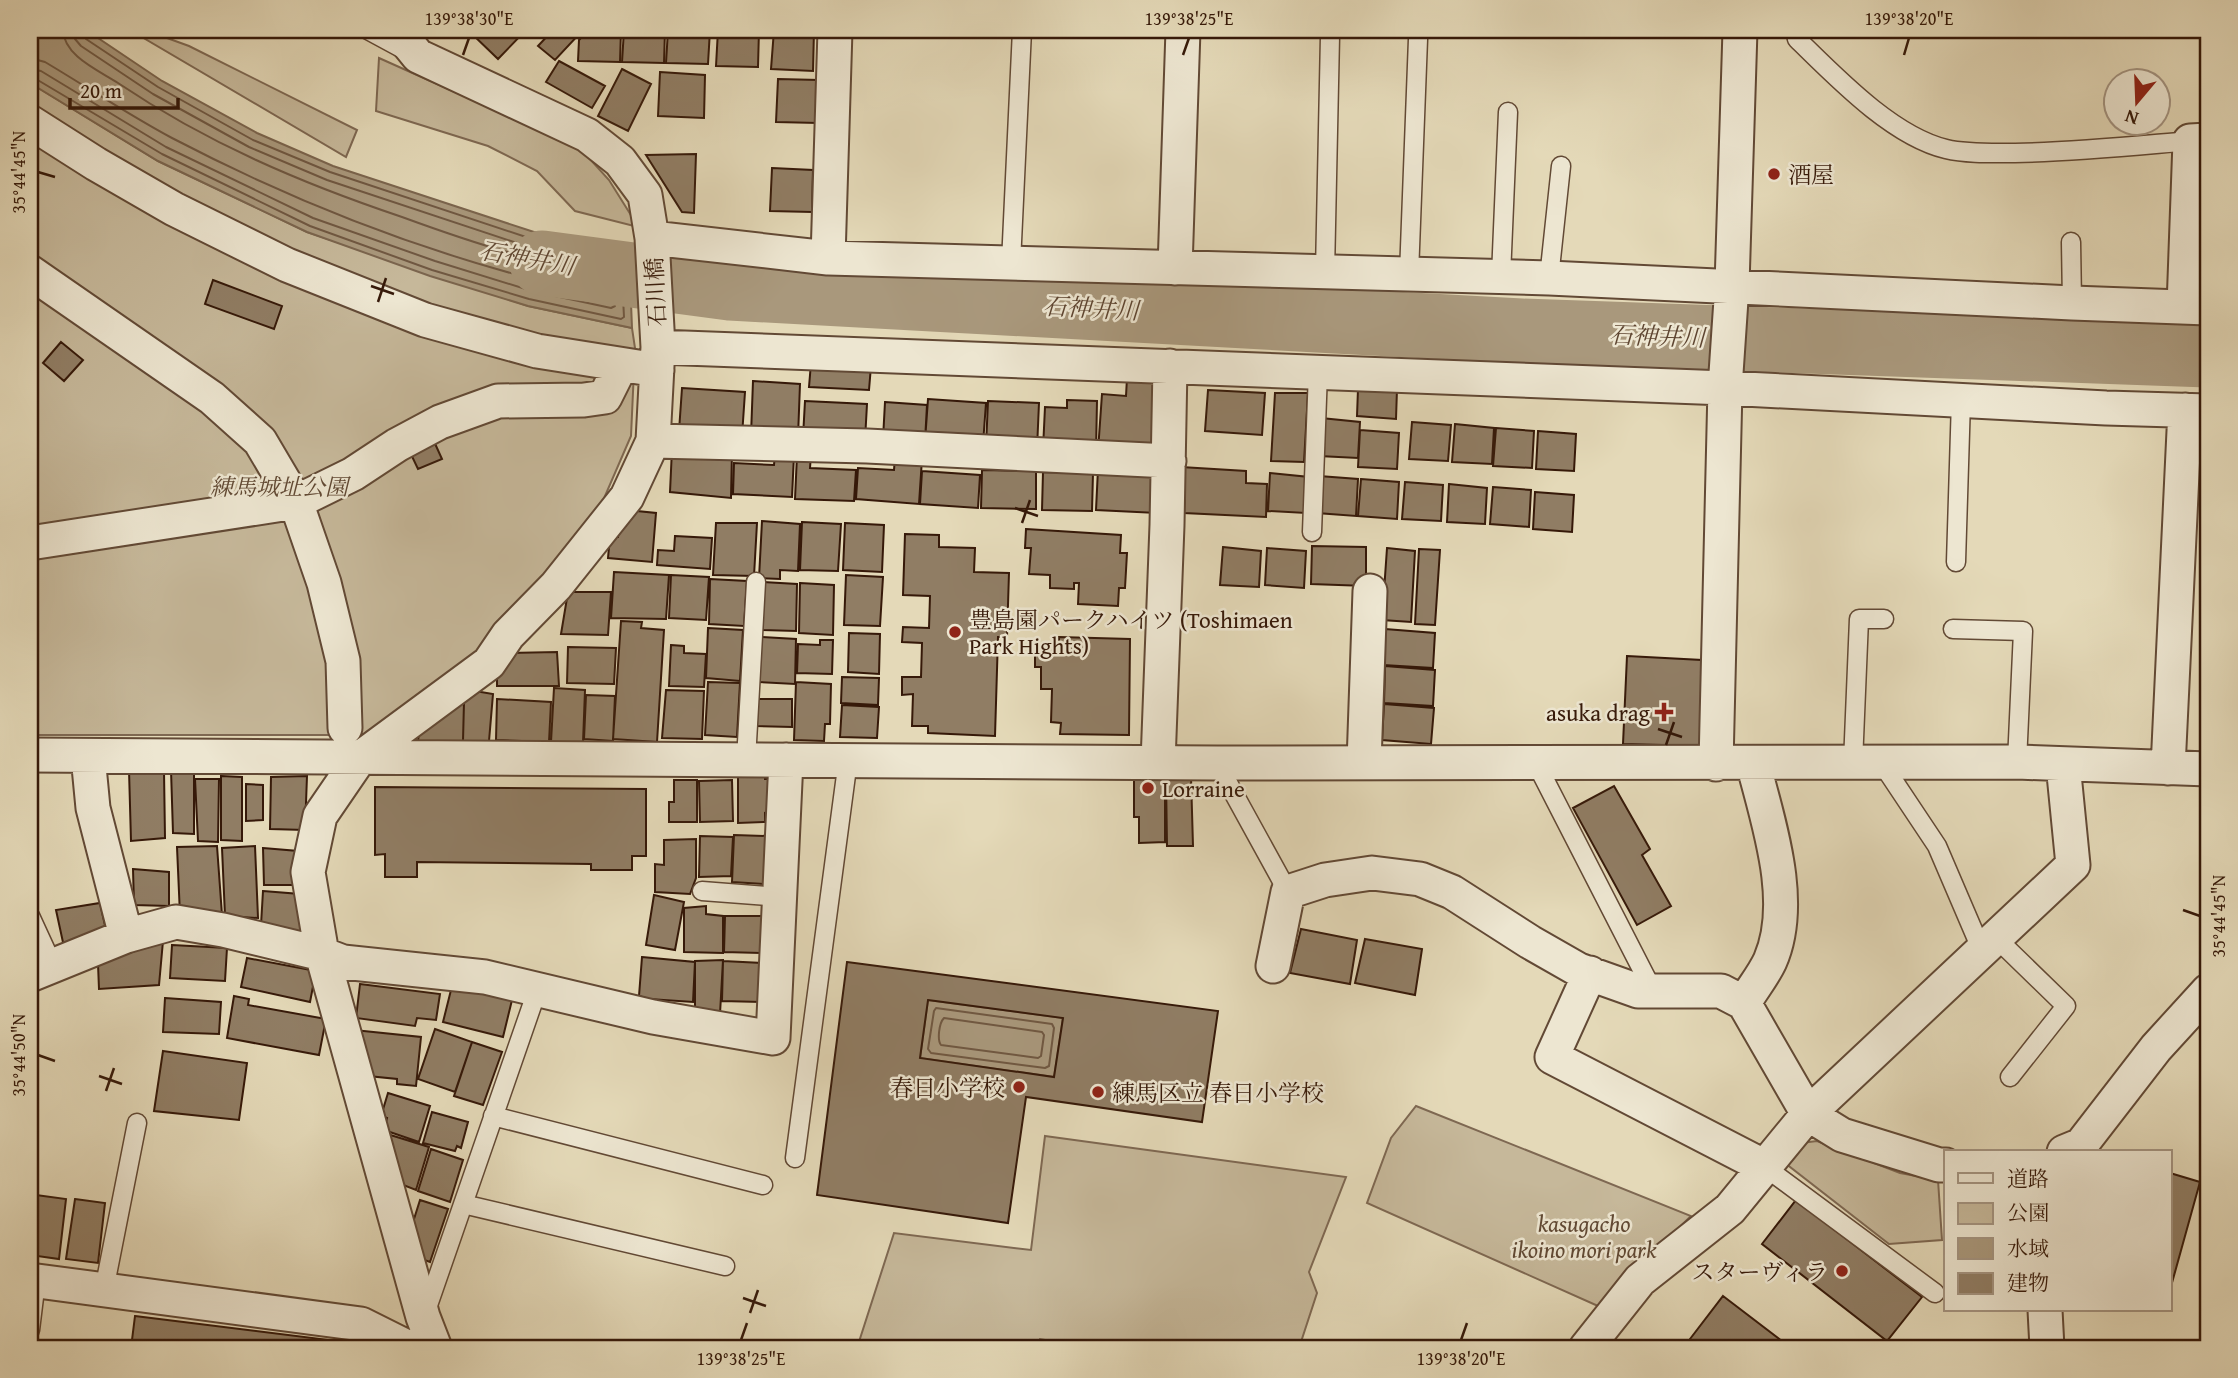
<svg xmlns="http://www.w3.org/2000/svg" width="2238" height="1378" font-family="'Gentium Book Plus','Noto Serif JP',serif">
<rect width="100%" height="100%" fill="#e4d9b8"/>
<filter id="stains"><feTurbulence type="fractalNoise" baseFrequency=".00286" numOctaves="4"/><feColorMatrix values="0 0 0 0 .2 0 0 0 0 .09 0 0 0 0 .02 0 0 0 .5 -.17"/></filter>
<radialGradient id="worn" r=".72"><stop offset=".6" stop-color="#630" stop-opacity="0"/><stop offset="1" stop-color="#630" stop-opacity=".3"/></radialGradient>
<!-- green -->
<path fill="#c6b89a" stroke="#7e6852" stroke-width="2" d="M130 30H145L189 46 357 130 346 157Z
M379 58 580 148 609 180 634 220V226L575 211 537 171 488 146 376 111Z
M30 83 158 161 307 232 528 306 632 328 635 348 631 436 602 503 542 581 470 661 366 735H30Z
M1416 1106 1691 1216 1598 1306 1367 1203 1391 1138Z
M1045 1136 1346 1177 1309 1272 1317 1293 1299 1348H1092L1040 1339 1036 1348H857L894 1233 1031 1250Z
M1817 1141 1900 1173 1938 1180 1942 1240 1889 1244 1785 1163 1801 1143Z"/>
<!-- water -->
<path fill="#a9987c" stroke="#7b654e" stroke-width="2" d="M30 30H86L162 81 257 133 333 166 534 232 629 252 632 328 528 306 430 276 307 232 158 161 30 83Z
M928 1000 1063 1018 1054 1077 920 1058Z"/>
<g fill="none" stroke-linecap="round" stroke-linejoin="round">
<!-- shore -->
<path stroke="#705842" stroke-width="2" d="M30 58 45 62C87 87 129 115 172 138 308 209 451 263 600 295L604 293V276L602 273C578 268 553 264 529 258 486 247 443 232 402 217 301 183 207 143 118 83 98 70 64 56 63 30
M30 69 41 71 166 147 313 218 435 261 532 291 611 308 615 306 612 265 529 247 327 180 249 147 153 94 81 46 75 39 74 30
M30 78 36 79 162 154 310 226 432 270 529 299 621 319 624 317 621 258 532 239 330 172 253 140 158 87 86 39 83 30
M936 1008 1052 1024 1054 1028 1049 1066 1045 1068 931 1053 928 1049 934 1011Z
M944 1018 1042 1032 1044 1035 1041 1056 1038 1058 941 1045C937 1040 939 1023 944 1018Z"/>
<!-- river -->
<path stroke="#a9987c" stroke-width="65" d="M542 263 730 288 1521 331 2208 355"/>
</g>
<!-- building -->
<path fill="#907d64" stroke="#361909" stroke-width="2" fill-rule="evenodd" d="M474 30H526L498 59 471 33Z
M553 30H583L555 60 538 46Z
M589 30H621L620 62 578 61 579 40Z
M624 30H665L664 63 622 62Z
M668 30H710L708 64 666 63Z
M718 30H759L758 67 716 66Z
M774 30H814L813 71 771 69Z
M559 61 605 86 592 108 546 82Z
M622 69 651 84 628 131 598 116Z
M660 72 705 75 704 118 658 116Z
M778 79 819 80 818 123 776 122Z
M696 154 694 213 682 212 646 155Z
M772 168 813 170 812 212 770 211Z
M213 280 282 306 274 329 205 304Z
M61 342 83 360 64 381 43 363Z
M811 363 871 366 869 390 809 387Z
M1127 378 1163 379 1160 453 1098 451 1102 394 1126 396Z
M753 381 800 384 798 437 751 435Z
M682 388 745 392 742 436 679 431Z
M1358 389H1397L1396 419 1357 416Z
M1208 390 1265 393 1262 435 1205 431Z
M1275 393H1308L1304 462 1271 461Z
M928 399 986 403 983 444 925 441Z
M1067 400 1097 401 1096 451 1043 449 1045 407 1067 408Z
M805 401 867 404 865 440 803 437Z
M988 401 1039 403 1037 449 986 446Z
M885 402 927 405 925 441 883 439Z
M1321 418 1360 422 1358 458 1319 456Z
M1412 422 1451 425 1448 461 1409 459Z
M1455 424 1494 428 1492 464 1452 462Z
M1496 428 1534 431 1532 468 1493 466Z
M1360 430 1399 433 1397 469 1358 467Z
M1538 431 1576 434 1574 471 1536 469Z
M432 437 442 459 418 469 408 448Z
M672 449 732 452 731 498 670 492Z
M775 454 794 455 792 497 733 494 734 463 774 465Z
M797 455H811L810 468 856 470 854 501 795 499Z
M895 457 922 459 919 504 856 499 858 468 894 470Z
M1181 467 1246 471V483L1267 484 1266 517 1184 513 1185 493 1179 492Z
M1098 469 1160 472 1157 513 1096 510Z
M982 470 1036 471V509L981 508Z
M922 471 980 475 978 508 920 504Z
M1043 472 1093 473 1092 511 1042 510Z
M1270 473 1309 477 1306 513 1268 511Z
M1319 476 1358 479 1356 516 1317 513Z
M1361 479 1399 482 1397 519 1358 516Z
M1405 482 1443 485 1441 521 1402 519Z
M1449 484 1487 488 1485 524 1447 522Z
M1493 487 1531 490 1529 527 1490 524Z
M1535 492 1574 495 1572 532 1533 529Z
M627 510 656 513 652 562 608 558 610 536 618 537 619 526H626Z
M762 521 800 524 798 571 780 570V579L759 578Z
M802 522 841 524 838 571 800 570Z
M716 523H757L754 576 713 575Z
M845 523 884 525 882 572 843 570Z
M1026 529 1121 535 1120 553H1127L1125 588H1119L1118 606 1078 604 1079 583H1074V589L1050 588V575L1029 574 1031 548H1025Z
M905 534 939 535V547L975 548 974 572 1009 573 1007 637H998L995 736 928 733V726H912L913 694 902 695V677H921L922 643 902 642 903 627 929 628 930 596 903 595Z
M675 536 712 538 710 569 657 565 658 550 674 551Z
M1312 546 1366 547V586L1311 584Z
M1223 547 1261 551 1259 587 1220 585Z
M1267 548 1306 551 1304 588 1265 585Z
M1387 548 1415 551 1411 622 1382 620Z
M1419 549 1440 550 1435 625 1415 624Z
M614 572 669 575 666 619 611 618Z
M671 575 709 577 706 620 669 618Z
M846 575 883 577 880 626 844 625Z
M710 579 747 581 744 626 709 624Z
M763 582 797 584 796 631 761 630Z
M800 583 834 585 833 635 799 633Z
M568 592H611L608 635 561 634Z
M621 621 642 622 641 628 664 630 657 742 613 739Z
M708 628 743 630 740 681 706 678Z
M1385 629 1435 633 1433 668 1383 665Z
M849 633 880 634 879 674 848 672Z
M760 637 796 639 795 684 758 682Z
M1059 637 1130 639 1129 735 1060 734 1061 723 1051 722 1052 689H1041V667H1035V648L1059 649Z
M820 640H833L832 674 797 673 798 644 820 645Z
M671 645 684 646V653L706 654 704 687 669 686Z
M568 647 616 648 614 684 567 683Z
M557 652 559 686H497V665L506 653Z
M1627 656 1702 660 1701 746 1623 744Z
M1385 666 1435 670 1433 706 1384 703Z
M842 677 879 678 878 705 841 703Z
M708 682 740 683 737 737 705 735Z
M796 682 831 684 830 724H825L824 741 794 740Z
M554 688 585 690 583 743 551 742Z
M666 690 704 691 702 739 662 738Z
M475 691 493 694 489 741H463L464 702Z
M586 695 615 696 613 741 584 739Z
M497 699 551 702 549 742 496 740Z
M757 699H792V727L756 726Z
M464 702 463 741 418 742 419 731Z
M1384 704 1434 708 1431 744 1382 740Z
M842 705 879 707 877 738 840 737Z
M129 770 164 771 165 838 131 841Z
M171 770 194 771V834L173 833Z
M765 775V779H769V814L765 813V822L738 823V776Z
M221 776 242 777V841L221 840Z
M307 776 305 830 270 829 271 777Z
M1191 777 1193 846H1167L1166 778Z
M1134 778H1165V842L1139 843V817H1134Z
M195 779H219L218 842 198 841Z
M674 780H697V822H669V802H674Z
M732 780 733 821 700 822 699 781Z
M246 784 263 785V820L246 821Z
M1614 786 1650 849 1642 855 1671 906 1637 925 1573 808Z
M375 787 646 789V856H632V870H591V864L417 862V877H385V854L375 855Z
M734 835 768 836 766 884 732 882Z
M700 836 733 837 731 876 699 877Z
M696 839V878L690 894 655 892V864L664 865V840Z
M217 846 222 915H180L177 847Z
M255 846 258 918 225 916 222 848Z
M263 848 298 851V885H264Z
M133 869 169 872V906L134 905Z
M263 891 300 894 303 934 261 925Z
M654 895 684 902 675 950 646 945Z
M100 903 107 934 64 947 56 910Z
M706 906V914L723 916V953L684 952V908Z
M725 916H763L761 953 724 952Z
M1301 929 1357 940 1350 984 1290 973Z
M1365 939 1422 949 1415 995 1355 983Z
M163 941 159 985 99 989 98 964Z
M172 945 227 948 225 981 170 978Z
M642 957 695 962 693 1002 649 999 639 996Z
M247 958 316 971 310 1002 241 987Z
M723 960 720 1014 695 1011V961Z
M723 961 762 963 761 1002 722 1001Z
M847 962 1218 1011 1202 1122 1026 1097 1008 1223 817 1195ZM928 1000 1063 1018 1054 1077 920 1058Z
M360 984 440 994 436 1020 417 1018 415 1026 356 1018Z
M452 986 512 1000 503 1037 443 1022Z
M234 996 249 999 248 1005 326 1019 319 1055 227 1038Z
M165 998 221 1002 219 1034 163 1032Z
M435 1029 472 1042 455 1092 418 1079Z
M354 1030 421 1037 416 1086 397 1084V1079L368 1076Z
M472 1042 502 1052 483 1105 454 1096Z
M163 1051 247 1063 239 1120 154 1111Z
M388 1093 430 1106 419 1142 384 1130 387 1118 381 1116Z
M432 1112 468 1122 461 1148 457 1146 455 1151 423 1143Z
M384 1133 429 1147 416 1190 398 1183Z
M431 1149 463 1160 450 1202 418 1191Z
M2170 1173 2200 1182 2170 1290Z
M36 1195 66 1199 59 1259 30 1255Z
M75 1199 105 1203 98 1263 66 1259Z
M420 1200 448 1209 430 1262 413 1256 409 1235Z
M1796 1200 1922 1297 1887 1341 1762 1244Z
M1723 1296 1791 1348H1701L1690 1339Z
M135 1316 345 1342 344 1348H131Z"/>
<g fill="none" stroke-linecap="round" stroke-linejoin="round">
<defs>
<path id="lane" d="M368 30 405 50
M1795 30 1797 39C1836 77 1892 136 1946 149 1967 154 1993 153 2015 153 2073 152 2131 146 2190 141
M2071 242 2072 303
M1011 263 1022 30
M1325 272 1330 36
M1409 274 1418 39
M1501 276 1508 112
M1549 278 1561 166
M1312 532 1318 372
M1956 562 1961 400
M1953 629 2023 631 2017 762
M746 760 756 582
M1881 762 1937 846 1982 951
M1217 763 1288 892
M1536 763 1653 991
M1853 763 1859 619H1884
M702 891 779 897
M30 916 53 966
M1995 937 2066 1006 2010 1077
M493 1116 763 1185
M795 1158 848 760
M1765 1167 1935 1293
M463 1204 725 1266
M104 1290 137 1123
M426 1311 538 988
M30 1330 36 1281"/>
<path id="street" d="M397 30 418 56 587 135 620 161 645 195 652 238 658 347 653 441 627 497 556 586 508 635 489 663 359 759 320 816 308 872 322 954 423 1317 435 1348
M30 122 96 164 174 209 287 265 425 320 537 351 657 370
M652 238 828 258 1549 278 2072 303 2208 308
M828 258 835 30
M1175 268 1183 30
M30 272 212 398 260 441 296 502 324 583 343 661 345 728
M2184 307 2190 141 2208 140
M658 347 1725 388 2106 408 2208 411
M653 441 867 446 1169 461
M30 543 296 502 353 474 397 445 440 422 498 401 584 400 605 397 621 365
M30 755 1217 763 2017 762 2208 769
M88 756 93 808 126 936
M1158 762 1167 525 1170 366
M1364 763 1370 591
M1716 764 1725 388 1732 285 1740 30
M2168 768 2185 410
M1273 966 1288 892 1325 880 1372 873 1420 879 1452 892 1530 942 1579 970 1638 991H1721L1744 1003 1808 1114 1842 1135 1939 1165H1946
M1590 973 1552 1057 1765 1167
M30 975 126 936 176 922 223 930 322 954 343 962 485 977 653 1017 773 1038 786 760
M1744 1003C1752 989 1763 976 1770 961 1796 902 1768 822 1753 763
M2064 1152 2081 1145 2156 1048 2208 991
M30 1280 361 1324 409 1348
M2045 1310 2047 1348
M1586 1348 1640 1280 1730 1209 1808 1114 2073 865 2063 764"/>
</defs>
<!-- lane casing -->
<use href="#lane" stroke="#624935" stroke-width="21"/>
<!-- street casing -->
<use href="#street" stroke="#624935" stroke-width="37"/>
<!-- lane -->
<use href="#lane" stroke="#ede6d1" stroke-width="18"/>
<!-- street -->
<use href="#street" stroke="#ede6d1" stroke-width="33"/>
</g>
<!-- ticks -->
<path fill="none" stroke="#361909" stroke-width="2.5" d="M463 55 469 38M1183 55 1189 38M1904 55 1909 38M38 172 55 177M371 286 394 294M378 302 386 278M1015 508 1038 516M1022 523 1030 500M1658 729 1682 737M1666 745 1674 722M2183 910 2200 916M38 1055 55 1061M99 1076 122 1084M106 1091 114 1068M743 1298 766 1306M750 1313 758 1290M741 1340 747 1323M1461 1340 1467 1323"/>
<!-- markers -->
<g fill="#8f2418" stroke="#ede6d1" stroke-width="2.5">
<circle cx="1774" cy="174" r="7"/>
<circle cx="955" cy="632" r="7"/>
<path d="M1660.5 701.5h7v7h7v7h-7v7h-7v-7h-7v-7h7z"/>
<circle cx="1148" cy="788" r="7"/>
<circle cx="1019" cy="1087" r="7"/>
<circle cx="1098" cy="1092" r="7"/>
<circle cx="1842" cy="1271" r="7"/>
</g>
<g text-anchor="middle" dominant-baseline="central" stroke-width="5" stroke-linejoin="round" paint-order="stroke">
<!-- poi labels -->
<g font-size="23" fill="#361909" stroke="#ede6d1" text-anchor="start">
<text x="1788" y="174">酒屋</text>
<text x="969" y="619">豊島園パークハイツ (Toshimaen<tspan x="969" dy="26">Park Hights)</tspan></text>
<text x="1650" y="712" text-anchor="end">asuka drag</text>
<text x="1162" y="788">Lorraine</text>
<text x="1005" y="1087" text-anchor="end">春日小学校</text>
<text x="1112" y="1092">練馬区立 春日小学校</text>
<text x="1828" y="1271" text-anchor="end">スターヴィラ</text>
</g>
<!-- street labels -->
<g font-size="23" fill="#361909" stroke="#ede6d1">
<text transform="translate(655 292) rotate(-93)">石川橋</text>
</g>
<!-- park labels -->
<g font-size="23" font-style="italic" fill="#614934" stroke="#ede6d1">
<text x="279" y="486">練馬城址公園</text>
<text x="1584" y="1223">kasugacho<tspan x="1584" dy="26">ikoino mori park</tspan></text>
</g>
<!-- water labels -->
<g font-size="24" font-style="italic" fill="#5e4531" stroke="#ede6d1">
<text transform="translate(527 258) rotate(10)">石神井川</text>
<text transform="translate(1091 308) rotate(3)">石神井川</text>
<text transform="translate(1657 336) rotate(2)">石神井川</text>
</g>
</g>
<!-- margin -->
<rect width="2238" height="1378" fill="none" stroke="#e4d9b8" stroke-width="77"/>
<!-- legend -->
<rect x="1944" y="1150" width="228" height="161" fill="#ede6d1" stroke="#a49481" stroke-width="2"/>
<rect x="1958" y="1173" width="35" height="10" fill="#ede6d1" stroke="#a49481" stroke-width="2"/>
<text x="2007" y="1186" font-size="21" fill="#361909">道路</text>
<rect x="1958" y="1203" width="35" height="21" fill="#c6b89a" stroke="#a49481" stroke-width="2"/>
<text x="2007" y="1220" font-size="21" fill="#361909">公園</text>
<rect x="1958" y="1238" width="35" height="21" fill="#a9987c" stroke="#a49481" stroke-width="2"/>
<text x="2007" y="1256" font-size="21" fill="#361909">水域</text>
<rect x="1958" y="1273" width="35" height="21" fill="#907d64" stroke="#a49481" stroke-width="2"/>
<text x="2007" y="1290" font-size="21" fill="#361909">建物</text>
<!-- north arrow -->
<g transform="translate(2137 102) rotate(199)"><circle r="33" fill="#ede6d1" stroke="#a49481" stroke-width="2"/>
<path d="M0-5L12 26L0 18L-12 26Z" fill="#8f2418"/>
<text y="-10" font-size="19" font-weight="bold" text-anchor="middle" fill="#361909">N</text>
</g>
<!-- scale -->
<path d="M70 98v10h108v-10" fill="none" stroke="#361909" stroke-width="3.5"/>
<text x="80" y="98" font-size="21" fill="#361909" stroke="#ede6d1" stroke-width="5" paint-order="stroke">20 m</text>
<rect x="38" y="38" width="2162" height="1302" fill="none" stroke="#361909" stroke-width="2.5"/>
<g font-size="18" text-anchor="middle" fill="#361909">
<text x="469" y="25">139°38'30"E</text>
<text x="1189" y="25">139°38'25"E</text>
<text x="1909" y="25">139°38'20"E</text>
<text transform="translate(19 172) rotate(-90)" y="6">35°44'45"N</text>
<text transform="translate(2219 916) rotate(-90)" y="6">35°44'45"N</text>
<text transform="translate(19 1055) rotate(-90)" y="6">35°44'50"N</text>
<text x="741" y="1365">139°38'25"E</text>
<text x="1461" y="1365">139°38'20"E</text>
</g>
<rect width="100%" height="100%" filter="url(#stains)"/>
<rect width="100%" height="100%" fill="url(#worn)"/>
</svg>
